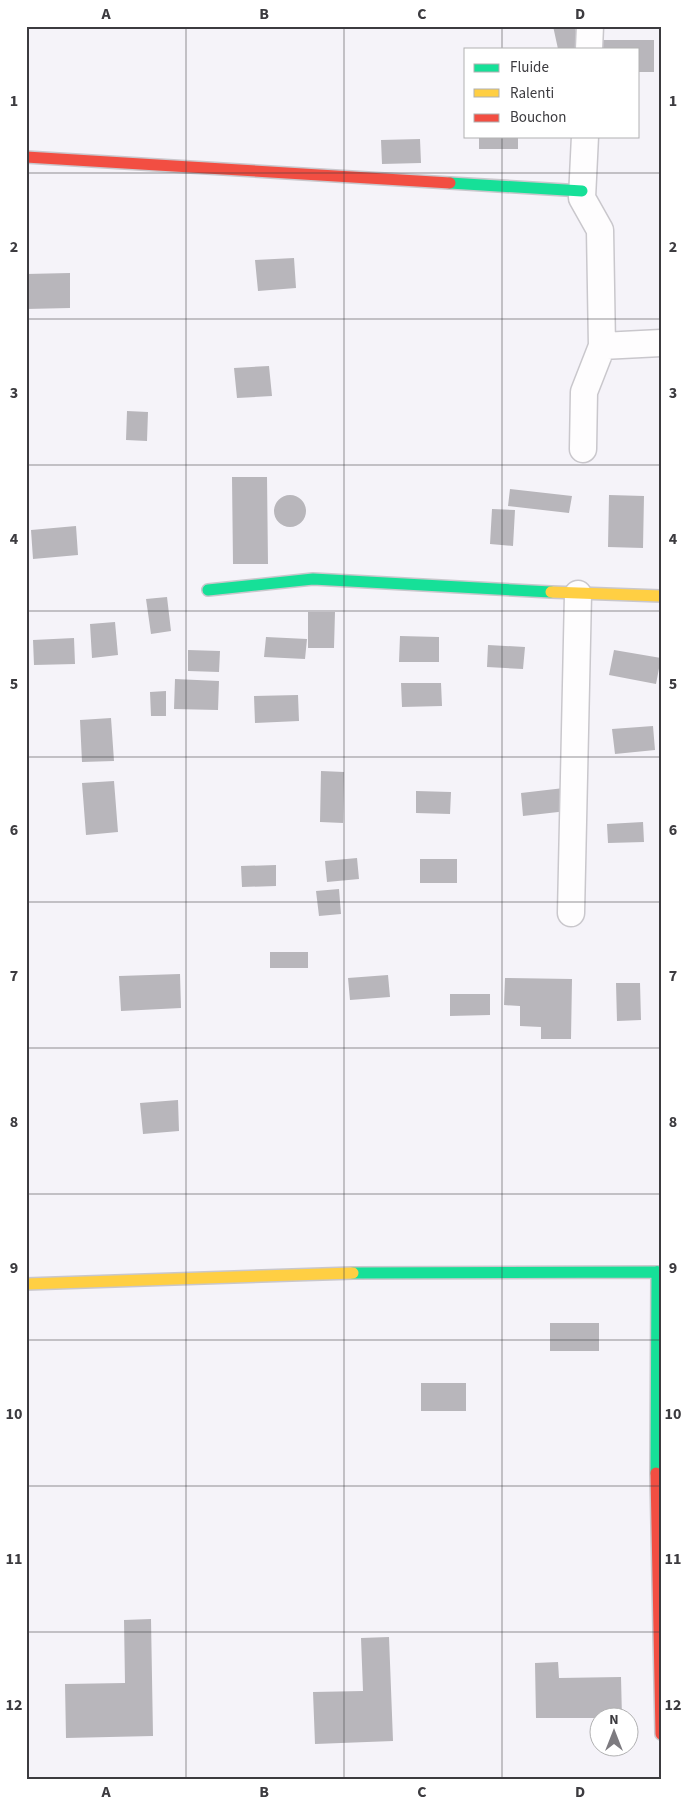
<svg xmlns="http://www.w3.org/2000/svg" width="687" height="1805" font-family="'Source Sans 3',sans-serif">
<rect width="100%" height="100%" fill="#f5f3f9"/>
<!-- building -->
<path fill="#b8b6bb" d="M553 26H575L579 49H558Z
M601 40H654V72H638V49H601Z
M479 136H518V149H479Z
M420 139 421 163 382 164 381 140Z
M294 258 296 288 258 291 255 260Z
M70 273V308L26 309V274Z
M269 366 272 396 237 398 234 368Z
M127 411 148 412 147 441 126 440Z
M232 477H267L268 564H233Z
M510 489 572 496 569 513 508 506Z
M609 495 644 496 643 548 608 547Z
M274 511a16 16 0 1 1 32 0a16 16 0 1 1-32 0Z
M492 509 515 510 513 546 490 544Z
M76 526 78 555 33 559 31 530Z
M167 597 171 631 151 634 146 599Z
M308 612H335L334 648H308Z
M115 622 118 655 92 658 90 624Z
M400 636 439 637V662H399Z
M266 637 307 639 305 659 264 657Z
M74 638 75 664 34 665 33 640Z
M488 645 525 647 523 669 487 667Z
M188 650 220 651 219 672 188 671Z
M614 650 661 658 656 684 609 675Z
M175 679 219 681 218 710 174 709Z
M401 683H441L442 706 402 707Z
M166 691V716H151L150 692Z
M298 695 299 721 255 723 254 696Z
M111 718 114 761 82 762 80 720Z
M653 726 655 750 615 754 612 729Z
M321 771 344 772 343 823 320 822Z
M114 781 118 832 86 835 82 783Z
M564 788 567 811 523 816 521 793Z
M416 791 451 792 450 814 416 813Z
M643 822 644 842 608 843 607 824Z
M357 858 359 879 327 882 325 861Z
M420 859H457V883H420Z
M276 865V886L242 887 241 866Z
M339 889 341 914 319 916 316 891Z
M270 952H308V968H270Z
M180 974 181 1008 121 1011 119 976Z
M388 975 390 997 350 1000 348 978Z
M505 978 572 979 571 1039H541V1027L520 1026V1006L504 1005Z
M616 983H640L641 1020 617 1021Z
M450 994H490V1015L450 1016Z
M178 1100 179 1131 143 1134 140 1103Z
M550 1323H599V1351H550Z
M421 1383H466V1411H421Z
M151 1619 153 1736 66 1738 65 1684 125 1683 124 1620Z
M389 1637 393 1741 315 1744 313 1692 363 1691 361 1638Z
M558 1662 559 1678 621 1677 622 1718H536L535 1663Z"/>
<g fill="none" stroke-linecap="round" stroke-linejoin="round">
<defs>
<path id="street" d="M589 49 590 26
M602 346 661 343
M583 449 584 392 602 346 600 230 582 198 585 136
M571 913 578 594"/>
<path id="fast" d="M450 183 582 191
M208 590 313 579 551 592
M353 1273 661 1272
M656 1473 657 1272"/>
<path id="slow" d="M551 592 661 596
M26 1284 353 1273"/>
<path id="jam" d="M26 157 450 183
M656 1473 661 1734"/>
</defs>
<!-- street casing -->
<use href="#street" stroke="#c9c7cc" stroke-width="29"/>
<!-- fast casing -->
<use href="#fast" stroke="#c9c7cc" stroke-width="14"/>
<!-- slow casing -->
<use href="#slow" stroke="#c9c7cc" stroke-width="14"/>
<!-- jam casing -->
<use href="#jam" stroke="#c9c7cc" stroke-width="14"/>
<!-- street -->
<use href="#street" stroke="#fefdfe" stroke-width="26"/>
<!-- fast -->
<use href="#fast" stroke="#16e098" stroke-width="11"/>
<!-- slow -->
<use href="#slow" stroke="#ffcf43" stroke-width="11"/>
<!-- jam -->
<use href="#jam" stroke="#f24e42" stroke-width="11"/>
</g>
<!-- grid -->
<path fill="none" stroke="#3c3b3f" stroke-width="1" stroke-opacity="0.55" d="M186 26V1779M344 26V1779M502 26V49M502 136V1779M26 173H661M26 319H661M26 465H661M26 611H661M26 757H661M26 902H661M26 1048H661M26 1194H661M26 1340H661M26 1486H661M26 1632H661"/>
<!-- border -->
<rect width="687" height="1805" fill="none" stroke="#ffffff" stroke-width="55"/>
<!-- legend -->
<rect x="464" y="48" width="175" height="90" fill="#ffffff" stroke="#b1b1b2"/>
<rect x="474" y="64" width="25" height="8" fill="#16e098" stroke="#b1b1b2"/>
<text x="510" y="72" font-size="15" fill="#3c3b3f">Fluide</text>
<rect x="474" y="89" width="25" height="8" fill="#ffcf43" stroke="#b1b1b2"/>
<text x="510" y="98" font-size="15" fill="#3c3b3f">Ralenti</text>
<rect x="474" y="114" width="25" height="8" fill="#f24e42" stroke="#b1b1b2"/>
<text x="510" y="122" font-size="15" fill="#3c3b3f">Bouchon</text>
<!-- north arrow -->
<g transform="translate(614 1732)"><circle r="24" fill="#ffffff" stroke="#b1b1b2"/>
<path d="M0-4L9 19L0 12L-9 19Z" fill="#7d7b80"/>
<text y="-8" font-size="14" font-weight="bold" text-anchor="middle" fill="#3c3b3f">N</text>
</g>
<rect x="28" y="28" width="632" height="1750" fill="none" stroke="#3c3b3f" stroke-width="2"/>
<g font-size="16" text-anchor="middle" font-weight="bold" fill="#3c3b3f">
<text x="106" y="19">A</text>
<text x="264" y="19">B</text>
<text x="422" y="19">C</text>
<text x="580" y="19">D</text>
<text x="14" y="106">1</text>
<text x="673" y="106">1</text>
<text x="14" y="252">2</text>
<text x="673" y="252">2</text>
<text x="14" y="398">3</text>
<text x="673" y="398">3</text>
<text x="14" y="544">4</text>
<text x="673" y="544">4</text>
<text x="14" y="689">5</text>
<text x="673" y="689">5</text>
<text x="14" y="835">6</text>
<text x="673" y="835">6</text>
<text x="14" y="981">7</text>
<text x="673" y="981">7</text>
<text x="14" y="1127">8</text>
<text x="673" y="1127">8</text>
<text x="14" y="1273">9</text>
<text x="673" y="1273">9</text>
<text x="14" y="1419">10</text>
<text x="673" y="1419">10</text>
<text x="14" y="1564">11</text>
<text x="673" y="1564">11</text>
<text x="14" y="1710">12</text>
<text x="673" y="1710">12</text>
<text x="106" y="1797">A</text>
<text x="264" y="1797">B</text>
<text x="422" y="1797">C</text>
<text x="580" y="1797">D</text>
</g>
</svg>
